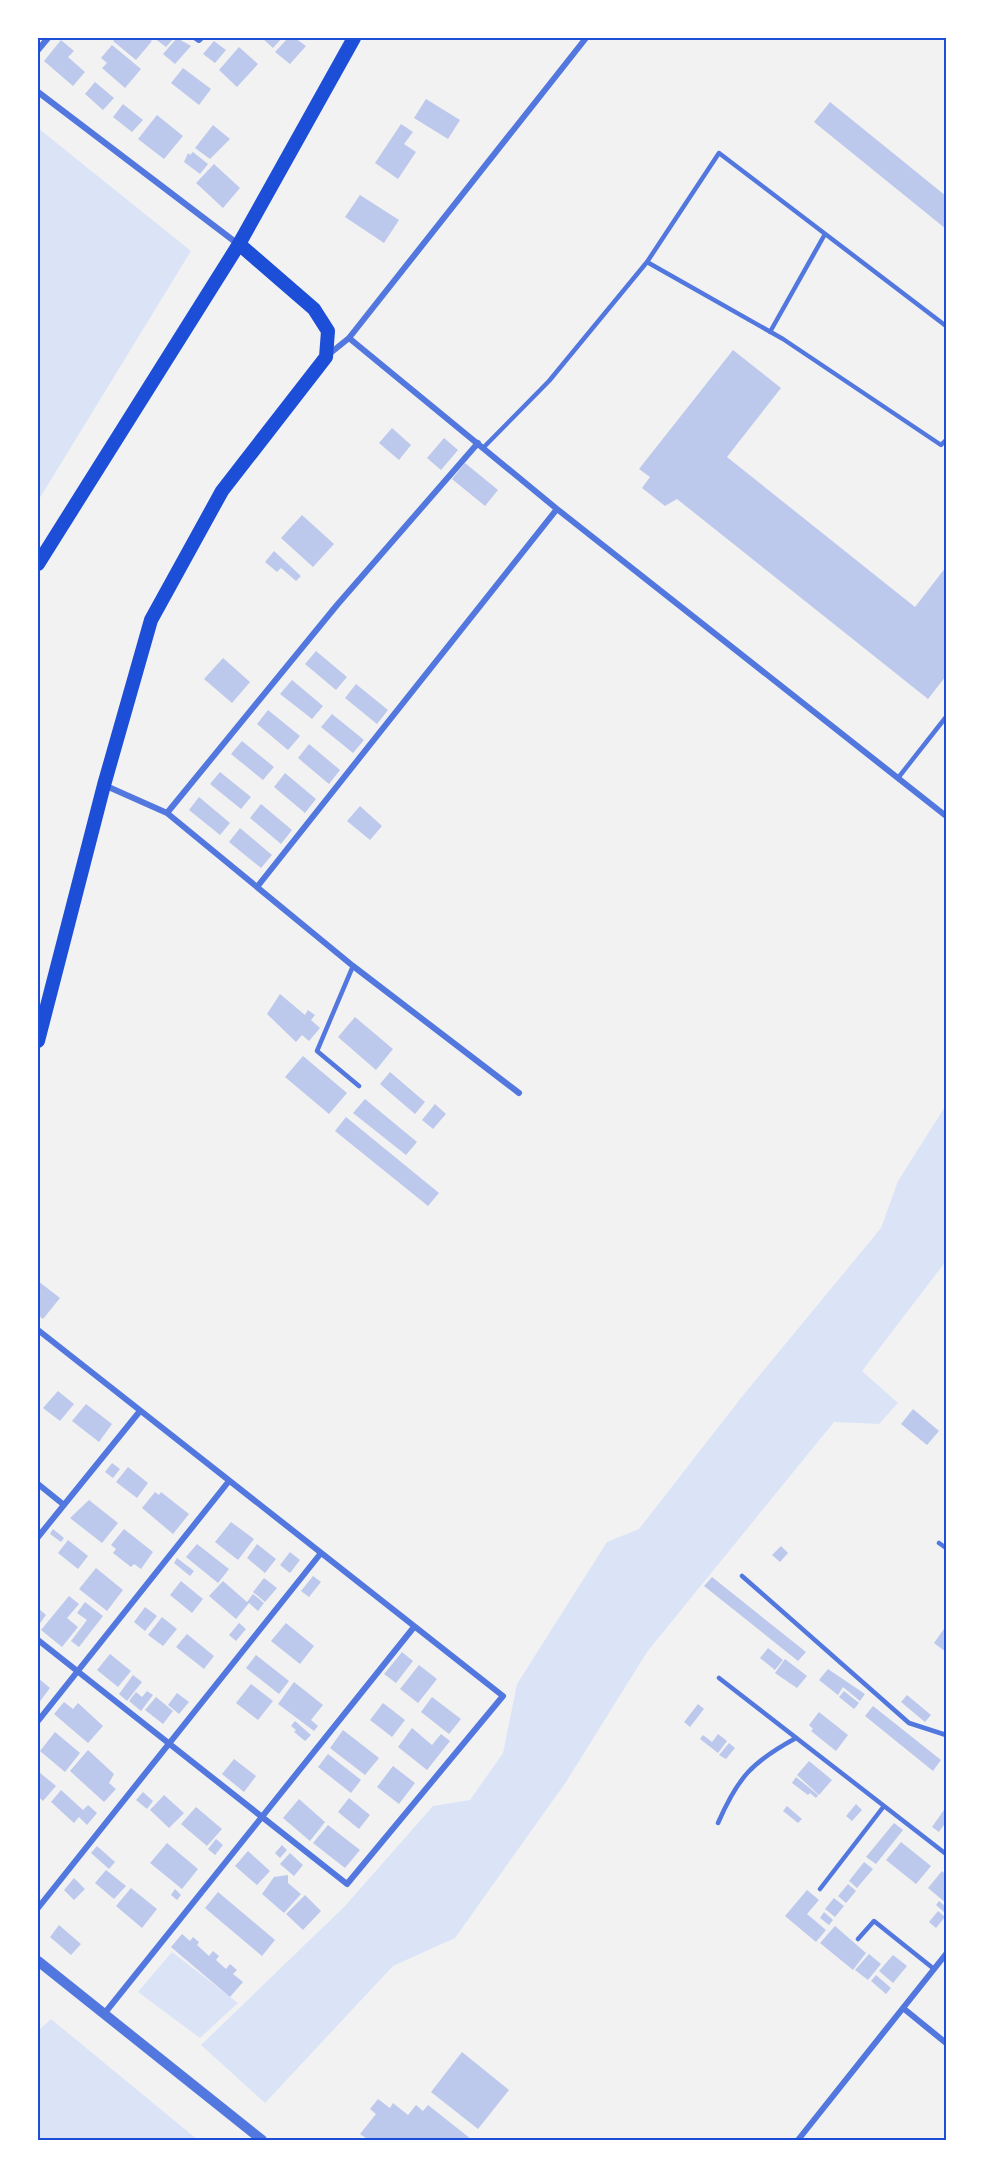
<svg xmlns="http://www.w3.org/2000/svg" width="984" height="2178" font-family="'Work Sans',sans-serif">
<rect width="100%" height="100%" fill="#f2f2f2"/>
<!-- green -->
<path fill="#dbe4f7" d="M38 128 191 251 38 501Z
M946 1105V1261L862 1371 898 1403 879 1424 834 1422 647 1652 566 1782 455 1938 393 1966 265 2103 201 2045 345 1906 433 1806 470 1800 503 1753 517 1684 607 1542 639 1529 744 1394 881 1228 898 1181Z
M172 1952 238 2003 200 2038 138 1992Z
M51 2019 198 2140H38V2031Z"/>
<!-- building -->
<path fill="#bdc9ec" d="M116 38H148L152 41 136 60 113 41Z
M154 38H174L166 47Z
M177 38 191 46 175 64 163 54Z
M262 38H282L273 48Z
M288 38H295L306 46 290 64 275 52Z
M61 40 74 51 68 57 85 72 73 86 44 61Z
M214 41 226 50 215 63 203 54Z
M112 45 141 69 125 88 102 68 107 63 101 58Z
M239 47 258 64 237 87 219 70Z
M183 68 211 89 199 105 171 83Z
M95 82 114 98 103 110 85 94Z
M426 99 460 120 448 139 414 118Z
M830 102 946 196V229L814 122Z
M123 104 143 120 132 132 113 117Z
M157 115 183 136 164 159 138 139Z
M401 124 413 132 404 144 416 152 398 179 375 163Z
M213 125 230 139 210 159 195 148Z
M193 152 208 164 200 174 184 162 188 153 190 155Z
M214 164 240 188 223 208 196 183Z
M360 195 399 220 384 243 345 217Z
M733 350 781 388 727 457 915 607 946 567V676L928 699 677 499 665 506 642 488 650 477 639 469Z
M392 428 411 445 399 460 379 443Z
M444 438 458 450 441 470 427 458Z
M465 463 498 490 485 506 452 479Z
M302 515 334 544 313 567 281 538Z
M274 551 301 576 296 581 281 568 277 572 265 562Z
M316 651 347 677 336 690 305 664Z
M223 658 250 682 232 703 204 679Z
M292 680 323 706 312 719 280 694Z
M356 684 388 710 377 724 345 698Z
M268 710 300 736 288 750 257 724Z
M332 714 364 740 353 753 321 727Z
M242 741 274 767 263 780 231 754Z
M309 744 340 770 329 784 298 758Z
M220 772 251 797 241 809 210 784Z
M285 773 316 799 305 813 274 787Z
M199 797 230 823 220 835 189 810Z
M261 804 292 830 281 844 250 818Z
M360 806 382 826 370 840 347 821Z
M240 828 272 855 261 868 229 842Z
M280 994 305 1015 308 1010 315 1015 311 1020 320 1028 309 1041 302 1035 296 1042 267 1014Z
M355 1017 393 1049 376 1070 338 1037Z
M303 1056 347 1093 329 1114 285 1077Z
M390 1072 425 1102 415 1114 380 1084Z
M365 1099 417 1142 406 1155 353 1113Z
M435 1104 446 1114 433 1129 422 1120Z
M346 1117 439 1193 428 1206 335 1131Z
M38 1281 60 1298 43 1319 38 1315Z
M58 1391 74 1404 60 1421 43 1408Z
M86 1404 112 1424 99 1442 72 1421Z
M913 1409 939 1431 927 1445 901 1424Z
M112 1463 120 1469 113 1478 105 1472Z
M128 1467 148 1483 137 1498 116 1482Z
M155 1492 159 1495 161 1492 189 1514 173 1534 142 1508Z
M89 1500 118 1523 102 1543 70 1518Z
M231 1522 254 1539 238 1560 215 1542Z
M53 1529 64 1538 61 1542 50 1534Z
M124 1529 153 1552 141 1569 134 1564 131 1567 113 1553 116 1549 111 1545Z
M68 1540 88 1556 78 1569 58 1553Z
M197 1544 229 1569 218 1583 186 1557Z
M257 1544 276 1559 265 1573 247 1558Z
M781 1546 788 1553 780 1562 772 1555Z
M290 1552 300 1560 290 1573 280 1565Z
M177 1558 194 1571 190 1576 174 1563Z
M96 1568 123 1590 107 1611 79 1589Z
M313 1576 321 1582 309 1597 301 1591Z
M712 1577 806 1652 798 1661 704 1586Z
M264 1578 277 1588 265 1602 253 1592Z
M181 1581 203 1599 192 1613 170 1595Z
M223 1581 247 1602 253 1594 264 1603 258 1611 249 1603 236 1619 209 1596Z
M69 1596 79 1604 67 1618 78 1627 62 1647 41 1630Z
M85 1602 103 1616 79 1647 71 1641 87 1620 77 1613Z
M145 1607 157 1616 145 1631 134 1622Z
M38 1608 46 1615 38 1626Z
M162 1617 177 1629 163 1646 148 1635Z
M239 1623 246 1629 236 1641 229 1635Z
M286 1623 314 1646 300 1664 271 1641Z
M946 1626V1652L934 1643Z
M187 1634 214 1656 204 1669 176 1647Z
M768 1648 783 1660 775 1670 760 1658Z
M402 1652 413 1661 396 1683 384 1674Z
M110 1654 131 1671 118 1687 97 1670Z
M256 1655 289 1681 279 1694 246 1668Z
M785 1659 807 1676 797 1688 775 1673Z
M419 1665 437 1679 418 1703 400 1689Z
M828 1669 865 1694 860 1701 843 1687 838 1695 819 1680Z
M133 1675 142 1682 127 1701 119 1694Z
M38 1678 50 1688 38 1704Z
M294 1682 323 1705 311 1720 318 1726 314 1731 278 1704Z
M251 1684 273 1701 258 1720 236 1703Z
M147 1691 153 1695 141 1711 129 1701 136 1692 142 1697Z
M844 1691 859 1703 854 1709 839 1697Z
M177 1693 189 1702 179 1714 168 1705Z
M907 1695 931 1715 925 1722 901 1702Z
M156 1697 173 1711 163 1724 145 1710Z
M432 1697 461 1719 449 1734 421 1712Z
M64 1702 73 1709 78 1703 103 1726 88 1743 54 1714Z
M383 1703 405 1720 392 1737 370 1720Z
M698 1704 704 1709 690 1727 684 1722Z
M873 1706 941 1760 933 1771 865 1716Z
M819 1712 848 1735 836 1751 811 1731 813 1729 809 1725Z
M295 1721 311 1735 305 1741 294 1732 296 1730 291 1726Z
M412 1728 432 1745 441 1734 450 1741 427 1770 398 1747Z
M343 1730 379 1758 365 1775 330 1748Z
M55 1732 80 1753 65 1772 40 1751Z
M718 1734 727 1741 718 1753 700 1739 703 1735 712 1742Z
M729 1743 735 1748 726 1759 719 1755Z
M88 1750 114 1774 109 1783 116 1789 104 1802 70 1771Z
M328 1754 361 1780 351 1793 318 1767Z
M234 1759 256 1776 244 1792 222 1774Z
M809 1761 832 1780 819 1795 797 1775Z
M393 1766 415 1783 399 1804 377 1787Z
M39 1772 56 1786 43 1801 38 1796Z
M796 1777 818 1795 816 1798 810 1793 808 1795 792 1783Z
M61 1790 83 1810 88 1805 97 1813 87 1825 79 1817 74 1823 51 1802Z
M143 1792 153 1801 147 1809 136 1800Z
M164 1795 184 1813 169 1828 150 1810Z
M349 1798 370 1815 359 1829 338 1812Z
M299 1799 325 1822 310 1841 283 1818Z
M856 1804 862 1810 852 1821 846 1816Z
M787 1806 802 1819 798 1823 783 1811Z
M196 1807 222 1829 207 1846 181 1824Z
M946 1807V1822L939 1832 932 1827Z
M894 1823 903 1830 876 1864 866 1857Z
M328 1825 360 1850 345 1868 313 1843Z
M216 1839 223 1845 215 1855 208 1849Z
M901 1842 931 1866 916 1884 886 1860Z
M167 1843 198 1869 182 1889 150 1863Z
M282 1845 287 1850 280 1858 275 1853Z
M97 1846 115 1862 109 1869 91 1853Z
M248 1851 270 1871 257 1885 235 1866Z
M290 1853 303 1865 294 1876 280 1864Z
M864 1862 873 1869 857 1888 849 1881Z
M106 1870 126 1886 114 1899 95 1883Z
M942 1871 946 1875V1903L928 1888Z
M288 1875V1883L301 1894 284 1913 262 1894 274 1877Z
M74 1878 85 1889 74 1900 64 1890Z
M848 1884 856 1891 846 1903 838 1896Z
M131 1888 157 1909 142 1928 116 1906Z
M175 1889 181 1895 177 1900 171 1895Z
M807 1890 819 1900 807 1914 826 1930 816 1942 785 1916Z
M218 1892 275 1940 262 1956 205 1908Z
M305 1895 321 1911 303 1930 286 1914Z
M834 1898 844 1906 835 1917 825 1909Z
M939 1901 946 1907V1914L936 1905Z
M938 1911 945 1917 936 1928 929 1922Z
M824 1912 833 1920 829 1925 820 1918Z
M59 1925 81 1944 71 1955 50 1937Z
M835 1926 866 1953 853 1970 820 1943Z
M182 1934 190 1941 193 1937 199 1942 197 1945 209 1956 213 1951 219 1956 216 1960 226 1969 230 1964 237 1970 233 1974 243 1982 230 1997 171 1947Z
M869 1954 881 1964 868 1980 855 1970Z
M893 1955 907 1966 893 1983 879 1971Z
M876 1975 891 1988 886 1994 871 1981Z
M462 2052 509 2090 478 2129 431 2092Z
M378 2099 390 2108 393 2103 408 2115 416 2105 423 2111 428 2105 471 2139 369 2140 360 2134 376 2114 370 2109Z"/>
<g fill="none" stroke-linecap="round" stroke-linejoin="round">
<!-- service -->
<path stroke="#5277de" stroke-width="4.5" d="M647 262 783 339 941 445 946 440
M770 332 825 234
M483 448 549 381 647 262 719 153 946 326
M898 778 946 717
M353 966 317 1051 359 1086
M939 1543 946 1548
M742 1576 909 1723 946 1735
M719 1678 946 1854
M718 1823C738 1777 752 1762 796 1738
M820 1889 884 1806
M858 1939 874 1921 934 1969"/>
<!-- minor -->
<path stroke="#5277de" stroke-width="6" d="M196 38 199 40 201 38
M38 50 48 38
M38 92 238 244
M349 338 557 509 946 816
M328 355 349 338 586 38
M104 785 167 813 353 966 519 1093
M167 813 337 605 478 443
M257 887 557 509
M38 1330 503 1696 347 1884 38 1640
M38 1484 64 1505
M38 1537 140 1411
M38 1721 229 1481
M38 1908 321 1553
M903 2008 946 2043
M104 2014 414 1627
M798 2140 946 1954"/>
<!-- tertiary -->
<path stroke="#5277de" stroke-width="10" d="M38 1961 262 2140"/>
<!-- primary -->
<path stroke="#1d4ed8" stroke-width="14" d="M38 1041 104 785 151 620 222 491 326 357 328 331 314 309 239 244"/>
<!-- trunk -->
<path stroke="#1d4ed8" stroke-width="14" d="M38 564 239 244 354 38"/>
</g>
<!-- border -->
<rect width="984" height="2178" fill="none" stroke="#ffffff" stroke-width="78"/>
<rect x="39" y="39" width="906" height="2100" fill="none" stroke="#1d4ed8" stroke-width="2"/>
</svg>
